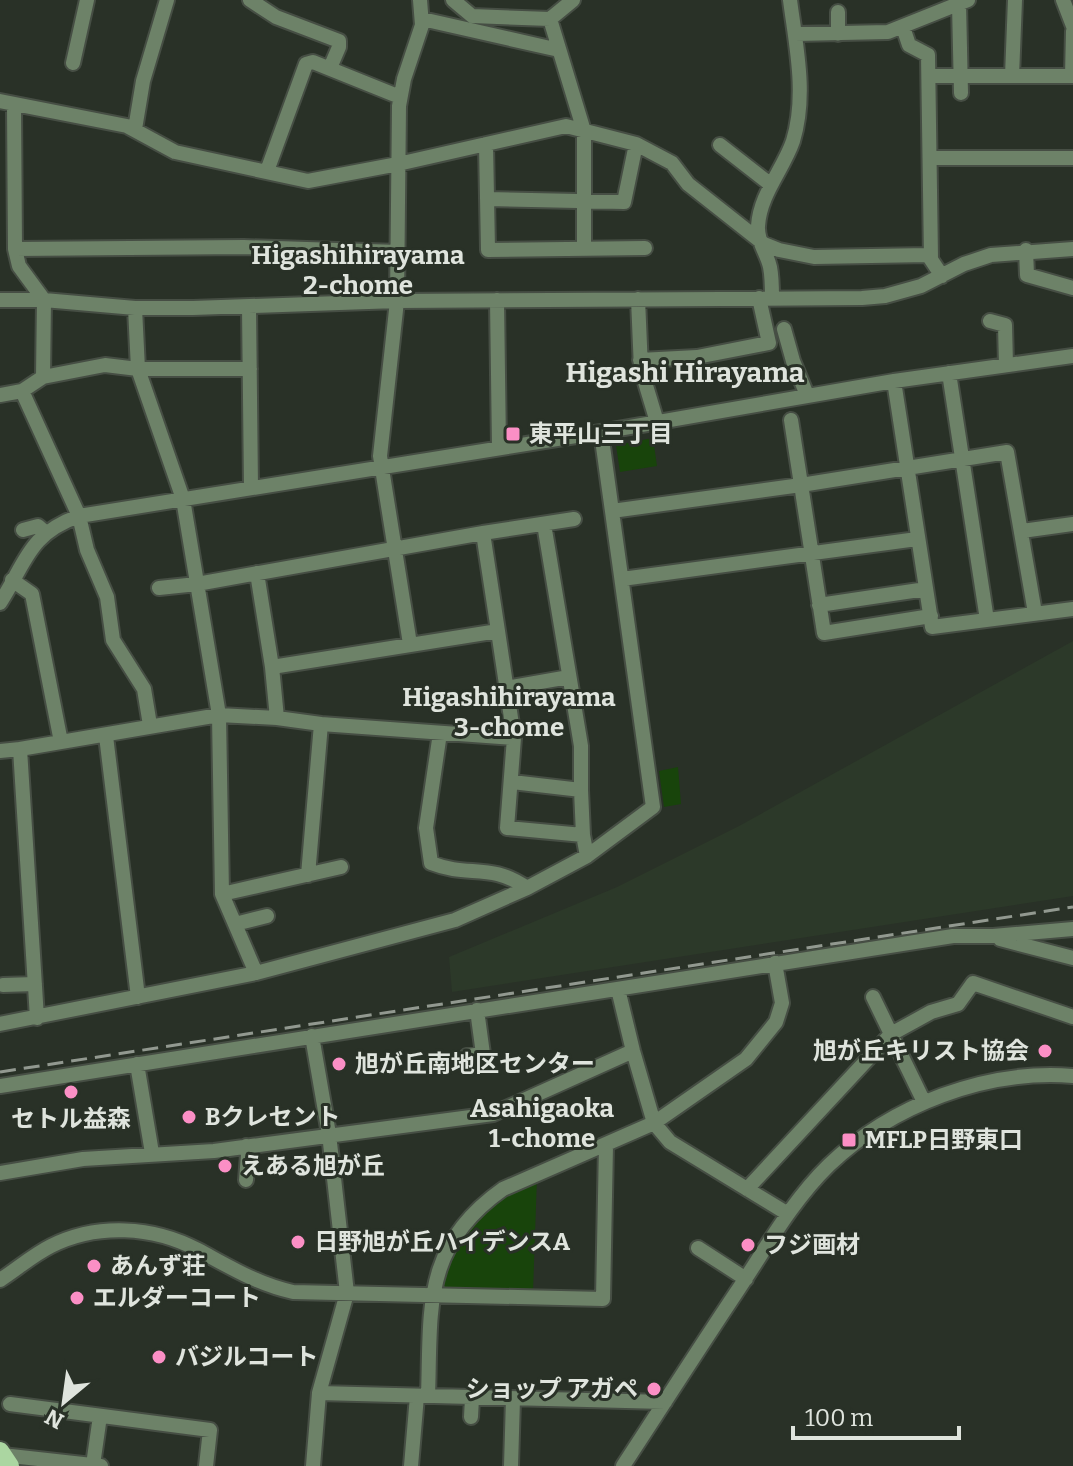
<svg xmlns="http://www.w3.org/2000/svg" width="1073" height="1466" font-family="Bitter,'Noto Sans JP',serif">
<rect width="100%" height="100%" fill="#293127"/>
<!-- built -->
<path fill="#2c3929" d="M1073 641V896L452 992 449 957 617 887 739 826Z"/>
<!-- green -->
<path fill="#18440b" d="M653 438 657 466 620 472 616 445Z
M678 767 681 804 664 807 659 771Z
M537 1177 533 1292 440 1289C444 1277 447 1264 452 1252 467 1216 505 1196 537 1177Z"/>
<g fill="none" stroke-linecap="round" stroke-linejoin="round">
<defs>
<path id="minor" d="M250 0 276 17 339 41V47L330 68
M453 0 472 16 550 19 573 0
M1063 0 1073 26
M959 4 961 93
M838 12V34
M422 19 559 50
M550 19 584 131V249
M903 27 909 45 928 55 931 258
M795 34 888 32 968 0
M73 63 87 0
M930 76H1073
M1012 76 1015 0
M1072 76 1073 31
M0 101 127 126 175 152 308 181 398 164 566 126 636 144 672 163 688 184 764 244 779 250 814 257 928 255 942 276
M14 105 15 249 19 266 44 300 43 377
M135 129 143 81 167 0
M486 144 488 250 645 248
M720 145 770 184
M930 158H1073
M267 171 306 64 313 62 400 97
M487 199 624 202 636 144
M15 249 244 247 398 252
M1026 250 1027 275 1073 288
M772 298C772 288 772 277 770 267 767 253 757 242 758 226 760 194 783 170 793 141 807 95 796 46 790 0
M638 299 641 369 657 422
M0 300H44L135 308H193L397 301 862 298 885 296 921 286 964 264 991 255 1073 249
M497 300 499 448
M249 307 251 488
M135 308 138 369 183 499 219 715 222 894 256 973
M990 321 1005 325 1006 365
M784 329 793 361 807 395
M640 360 697 357 769 343 759 298
M949 373 987 620
M894 381 932 627 1073 609
M22 391 79 516 87 550 107 597 113 640 144 689 150 725
M0 395 22 391 43 377 105 365 138 369H250
M791 420 824 633 931 616
M612 511 801 485 1007 452 1035 613
M544 524 581 746V790
M23 530 38 526 46 533
M1022 531 1073 524
M257 573 272 667 277 718
M622 579 917 539
M12 580 32 594 61 742 20 749 37 1018
M159 588 197 584 483 533
M0 603C26 563 28 534 79 516L601 432 894 381 1073 356
M819 605 926 589
M498 631 514 738 507 828 583 835
M410 644 380 456 397 301 399 106 404 79 422 25 420 0
M272 667 498 631 483 533 574 519
M506 688 569 677
M321 724 514 738
M440 733 426 828 431 863C469 878 490 862 527 888
M106 736 138 997
M61 742 219 715 277 718 321 724 308 875
M0 751 20 749
M512 782 581 790 583 835 587 856
M222 894 341 867
M235 924 267 916
M1000 939 1073 958
M3 985 35 984
M618 989 633 1051 654 1123 670 1142 788 1214
M873 997 924 1102
M0 1024 256 973 455 920 527 888 587 856 653 807 601 432
M312 1036 329 1134 347 1293 319 1393 313 1466
M467 1056 483 1054 477 1010
M137 1064 152 1153
M0 1086 953 936H993L1073 929
M246 1146 248 1155 246 1180
M0 1173 83 1159 214 1151 493 1114 633 1051
M747 1189 891 1034 931 1012 958 1004 973 983 1073 1017
M698 1248 746 1279
M0 1280C17 1269 33 1255 51 1246 97 1223 153 1226 198 1250 230 1267 257 1284 293 1292L603 1299 606 1145
M319 1393 665 1402
M428 1396C431 1308 422 1246 503 1189L654 1123 746 1059 776 1022 782 1003 775 963
M10 1404 210 1430 206 1466
M471 1417 472 1398
M2 1455 101 1466
M93 1465 100 1416
M411 1466 417 1396
M511 1466 513 1399
M623 1466C661 1408 698 1350 736 1293 765 1250 791 1202 829 1165 892 1105 986 1069 1073 1076"/>
<path id="major" d="M0 1451 10 1466"/>
</defs>
<!-- minor casing -->
<use href="#minor" stroke="#464e44" stroke-width="18"/>
<!-- major casing -->
<use href="#major" stroke="#464e44" stroke-width="22"/>
<!-- minor -->
<use href="#minor" stroke="#6d8268" stroke-width="14"/>
<!-- major -->
<use href="#major" stroke="#abd6a1" stroke-width="18"/>
<!-- rail -->
<path stroke="#929990" stroke-width="3" stroke-dasharray="16 8" stroke-linecap="butt" d="M0 1072 1073 907"/>
</g>
<!-- markers -->
<g fill="#fb8fc5" stroke="#293127" stroke-width="3">
<rect x="505" y="426" width="16" height="16" rx="4"/>
<circle cx="1045" cy="1051" r="8"/>
<circle cx="339" cy="1064" r="8"/>
<circle cx="71" cy="1092" r="8"/>
<circle cx="189" cy="1117" r="8"/>
<rect x="841" y="1132" width="16" height="16" rx="4"/>
<circle cx="225" cy="1166" r="8"/>
<circle cx="298" cy="1242" r="8"/>
<circle cx="748" cy="1245" r="8"/>
<circle cx="94" cy="1266" r="8"/>
<circle cx="77" cy="1298" r="8"/>
<circle cx="159" cy="1357" r="8"/>
<circle cx="654" cy="1389" r="8"/>
</g>
<g text-anchor="middle" dominant-baseline="central" stroke-width="6" stroke-linejoin="round" paint-order="stroke">
<!-- poi labels -->
<g font-size="24" font-weight="bold" fill="#dfe4dd" stroke="#293127" text-anchor="start">
<text x="529" y="434">東平山三丁目</text>
<text x="1029" y="1051" text-anchor="end">旭が丘キリスト協会</text>
<text x="355" y="1064">旭が丘南地区センター</text>
<text x="205" y="1117">Bクレセント</text>
<text x="71" y="1119" text-anchor="middle">セトル益森</text>
<text x="865" y="1140">MFLP日野東口</text>
<text x="241" y="1166">えある旭が丘</text>
<text x="314" y="1242">日野旭が丘ハイデンスA</text>
<text x="764" y="1245">フジ画材</text>
<text x="110" y="1266">あんず荘</text>
<text x="93" y="1298">エルダーコート</text>
<text x="175" y="1357">バジルコート</text>
<text x="638" y="1389" text-anchor="end">ショップ アガペ</text>
</g>
<!-- neighbourhood labels -->
<g font-size="26" font-weight="bold" fill="#dfe4dd" stroke="#293127">
<text x="358" y="255">Higashihirayama<tspan x="358" dy="30">2-chome</tspan></text>
<text x="509" y="697">Higashihirayama<tspan x="509" dy="30">3-chome</tspan></text>
<text x="542" y="1108">Asahigaoka<tspan x="542" dy="30">1-chome</tspan></text>
</g>
<!-- quarter labels -->
<g font-size="28" font-weight="bold" fill="#dfe4dd" stroke="#293127">
<text x="685" y="372">Higashi Hirayama</text>
</g>
</g>
<!-- north arrow -->
<g transform="translate(64 1402) rotate(209)" stroke="#293127" stroke-width="6" paint-order="stroke">
<path d="M0-6L14 30L0 20L-14 30Z" fill="#dfe4dd"/>
<text y="-12" font-size="22" font-weight="bold" text-anchor="middle" fill="#dfe4dd">N</text>
</g>
<!-- scale -->
<path d="M793 1426v12h166v-12" fill="none" stroke="#dfe4dd" stroke-width="4"/>
<text x="805" y="1426" font-size="24" fill="#dfe4dd" stroke="#293127" stroke-width="6" paint-order="stroke">100 m</text>
</svg>
